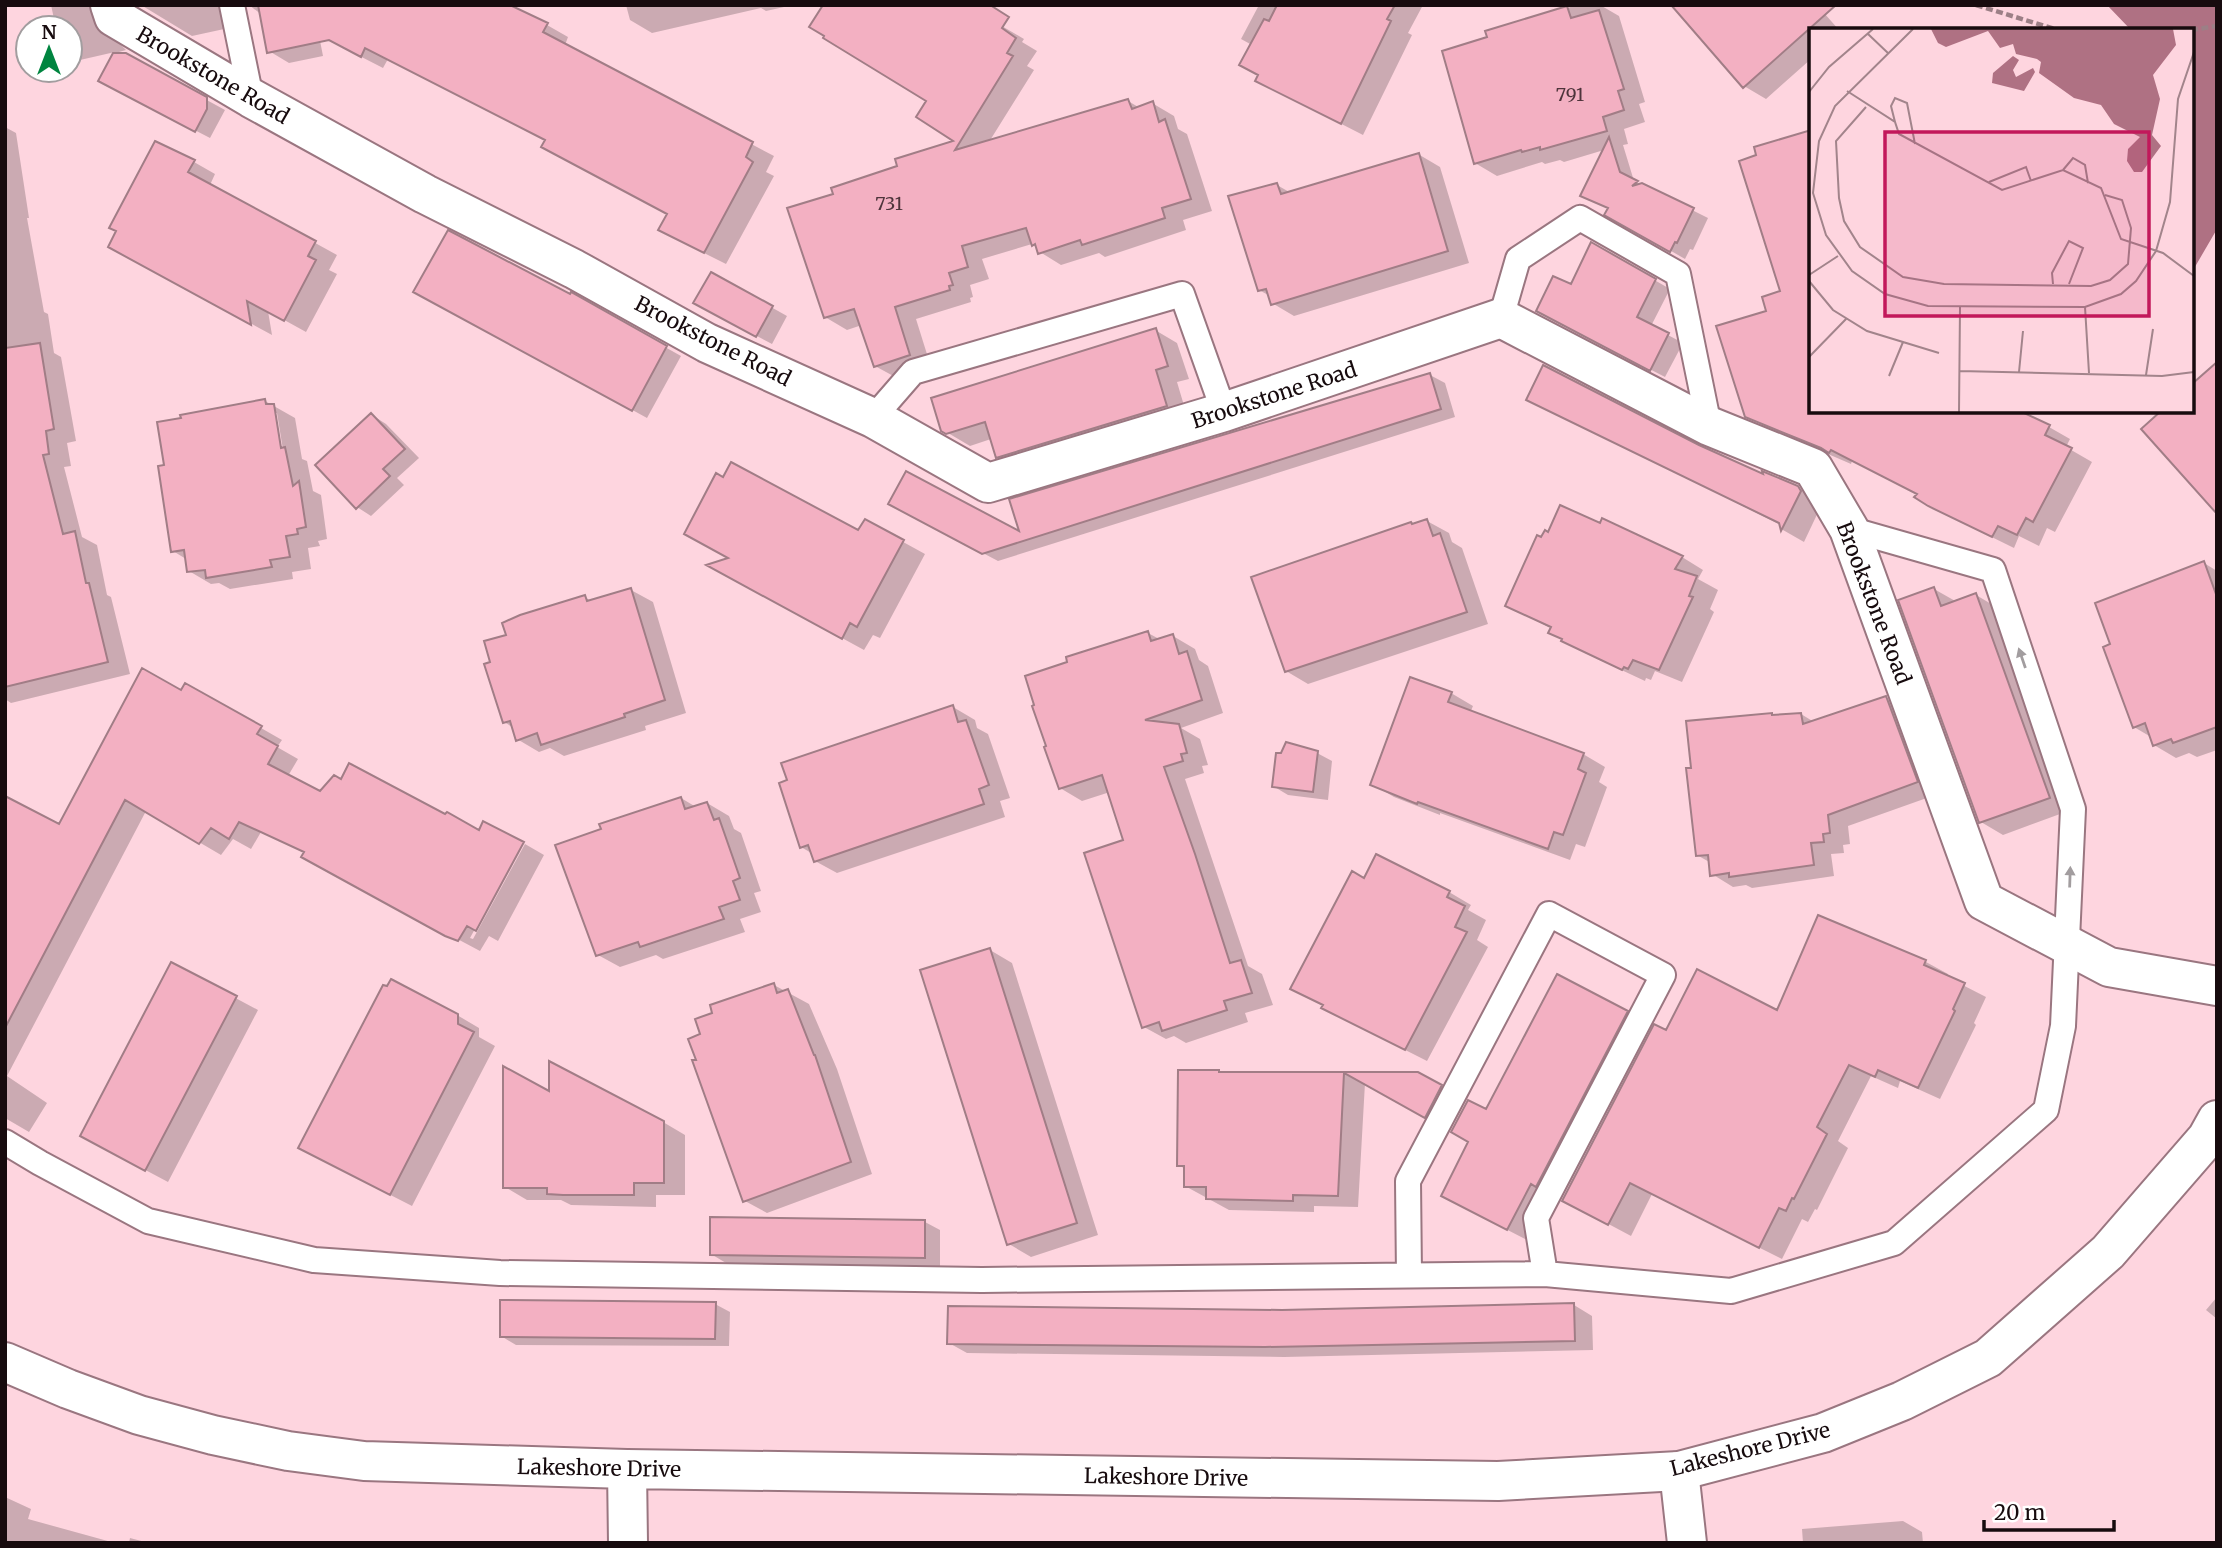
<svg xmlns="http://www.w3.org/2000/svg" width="2222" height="1548" font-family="Merriweather,serif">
<rect width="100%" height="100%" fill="#fed5df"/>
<!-- water -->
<path fill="#af7183" d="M2107 5H2217V229L2192 272V30H2131Z"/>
<!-- shadow -->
<path fill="#0003" fill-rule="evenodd" d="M51 5H112L113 37 126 50 119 52 225 110 210 138 100 81 115 52 80 60 70 55V28H56Z
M141 5H241L238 26 192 36Z
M249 5H313L323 56 289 63 269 51 262 15Z
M626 5H793L766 11 761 8 652 33 630 20Z
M966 5 1024 39 1022 42 1037 51 1027 66 1034 70 989 142 1128 101 1140 108 1152 103 1174 116 1178 129 1187 134 1212 211 1183 220 1186 230 1105 257 1099 253 1061 265 1040 252 1037 247 1032 244 982 259 989 279 970 285 973 297 970 298 971 302 916 319 931 367 897 378 875 366 862 325 847 330 825 317 835 195 958 141 928 100Z
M1259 5H1423L1408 33 1412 35 1363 135 1279 92 1260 75 1252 45 1241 39Z
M1577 5H1600L1619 16 1645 102 1639 104 1645 122 1624 129 1628 144 1623 145 1634 181 1708 218 1693 250 1690 249 1685 259 1607 214 1609 209 1597 203 1604 150 1564 162 1560 160 1545 164 1542 162 1497 176 1475 163 1489 39 1487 32Z
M1817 5 1839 30H1811V59L1766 99 1744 86Z
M547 25 568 37 565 45 774 156 766 172 774 176 726 264 682 242 669 214 547 140 388 59 383 68 346 49Z
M5 127 16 133 29 218H27L44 312 48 314 54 353 61 357 76 441 67 443 71 466 64 467 82 537 97 545 107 595 111 597 130 674 11 703 5 699Z
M1418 154 1440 167 1469 263 1294 316 1272 303 1270 296 1259 290 1277 185 1291 193Z
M1759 156 1811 411 2049 427 2070 439 2066 447 2092 462 2055 532 2047 528 2039 546 2019 536 2014 548 1951 517 1929 504 1918 494 1852 461 1851 464 1768 428 1746 416 1768 312 1782 292Z
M194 162 215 174 210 185 337 255 329 270 337 274 306 332 268 311 272 335 132 259Z
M1592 244 1670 289 1651 326 1683 343 1665 377 1553 319Z
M712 274 787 316 772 344 710 311Z
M572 295 681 356 647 418 430 299Z
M1155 330 1177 343 1189 379 1177 382 1188 419 1020 469 998 457 991 439 970 446 943 430Z
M1430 375 1445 383 1455 417 998 561 905 512 1022 535Z
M1528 399 1698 447 1766 477 1797 487 1820 500 1822 504 1804 542 1783 530 1781 525Z
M265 401 295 418 302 459 307 461 313 491 321 495 327 539 318 541 320 546 308 548 311 569 292 572 293 579 230 589 219 583 211 584 189 571 186 559 173 551 165 466ZM273 413H277L284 456 281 457Z
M372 415 386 424 419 458 397 478 404 485 371 516 357 507Z
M865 521 925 554 880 638 873 635 864 650 730 577 859 532Z
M1427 521 1449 533 1452 542 1462 548 1488 624 1308 684 1286 671 1413 525Z
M1682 557 1703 570 1698 579 1718 590 1710 609 1714 612 1682 682 1655 671 1651 680 1646 678 1645 681 1585 653 1552 629 1508 606Z
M2204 563 2217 571V750L2197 757 2189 753 2176 758 2154 745 2151 737 2134 727Z
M1934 589 1957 602 1976 595 1998 608 2071 810 2003 835 1981 822Z
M631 590 653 602 686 713 645 726 646 730 564 756 550 748 539 752 517 739 514 728 504 722 492 663 508 636 585 597 592 602Z
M1148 633 1161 640 1173 636 1195 649 1199 660 1208 666 1223 713 1181 728 1200 739 1208 765 1202 766 1204 773 1185 779 1248 966 1262 974 1273 1005 1245 1013 1248 1022 1186 1043 1174 1036 1166 1039 1144 1027 1126 841 1110 792 1082 801 1060 788Z
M186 685 282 740 277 747 298 759 288 776 320 794 522 843 470 938 473 939 525 844 544 855 498 941 489 936 480 951 324 868 305 853 261 832 251 849 233 839 221 855 146 811 7 1076 47 1103 29 1132 5 1118V810L60 826 182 693Z
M1451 693 1473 706 1470 713 1583 754 1605 767 1599 782 1607 787 1585 847 1576 844 1570 860 1440 813V815L1394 797 1372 784Z
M1886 698 1907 710 1938 794 1848 826 1850 844 1843 845 1844 853 1831 854 1834 876 1752 888 1746 885 1733 887 1712 874 1711 863 1697 855 1771 714 1776 717 1801 714 1814 722Z
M953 707 975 720 977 728 988 734 1010 798 1000 801 1005 817 837 873 815 861 813 854 801 847Z
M1317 753 1332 761 1328 800 1288 795 1273 786Z
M681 798 696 807 707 803 729 816 734 829 741 833 761 891 754 893 761 912 740 919 745 932 663 959 656 955 620 967 598 955 603 830Z
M1365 880 1449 892 1471 905 1468 910 1486 920 1477 940 1488 947 1427 1061 1346 1020Z
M1819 918 1926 962 1948 974 1947 977 1986 997 1974 1023 1976 1025 1940 1099 1900 1081 1898 1088 1871 1076 1838 1141 1848 1148 1817 1210 1815 1209 1808 1222 1802 1219 1782 1259 1652 1194 1631 1236 1586 1212 1666 1032 1778 1013Z
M990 950 1012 963 1098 1235 1031 1257 1009 1244Z
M172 964 258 1010 168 1182 104 1148Z
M774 985 809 1004 837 1069 872 1174 767 1213 745 1201 698 1062 702 1035Z
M387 989 457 1015 479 1028V1037L495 1046 412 1206 322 1160Z
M1627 1012 1649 1025 1529 1241 1465 1208 1486 1112Z
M1417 1073 1462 1099 1446 1128 1365 1083 1358 1207 1314 1206V1212L1229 1210 1185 1186V1169L1179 1165 1222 1074Z
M550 1094 663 1122 685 1135V1195H656V1207L571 1205 561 1200H527L505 1187Z
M925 1222 940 1230V1266L726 1263 711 1254Z
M2217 1297V1319L2206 1310Z
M715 1304 730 1312 729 1346 516 1345 501 1336Z
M1574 1305 1592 1316 1593 1350 1284 1357 967 1353 949 1343 1282 1311Z
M5 1497 31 1509 28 1519 115 1543H5Z
M1903 1521 1922 1532 1923 1543H1803L1802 1529Z
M130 1538 149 1543H129Z"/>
<!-- building -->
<path fill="#f3b0c2" stroke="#a17d86" stroke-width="2" d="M258 5H510L548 23 543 32 753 142 746 157 753 162 704 253 658 230 667 214 541 147 545 140 365 48 361 57 329 40 267 53Z
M823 5H990L1009 17 1002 28 1016 38 1007 53 1013 56 955 150 1128 99 1132 109 1153 101 1159 122 1165 119 1191 199 1162 208 1165 218 1082 245 1080 240 1038 254 1035 244 1032 246 1026 228 962 246 968 267 949 273 953 285 949 286 950 290 895 307 910 355 874 367 854 309 824 318 787 208 833 194 831 188 897 166 895 159 953 141 916 117 926 101 823 38 824 36 809 27Z
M1277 5H1395L1387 19 1391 21 1341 124 1255 81 1258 75 1239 65 1264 19 1269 21Z
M1671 5H1836L1743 88Z
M1567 6 1571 18 1599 10 1624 89 1618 91 1624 110 1603 117 1607 131 1540 150V147L1522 152 1521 150 1474 164 1442 51 1487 37 1485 31Z
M113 53H126L207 97V109L195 132 98 81Z
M1811 130V411H2020L2050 425 2045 435 2072 448 2033 522 2026 518 2017 535 1998 526 1992 537 1928 506 1914 497 1917 494 1831 450 1829 453 1821 448 1745 417 1716 326 1766 311 1762 297 1780 291 1739 161 1756 155 1754 147Z
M1609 137 1620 172 1638 181 1632 186 1642 183 1694 208 1677 243 1675 242 1670 252 1604 215 1608 208 1580 196Z
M155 141 195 160 188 172 316 241 308 256 316 260 284 321 247 301 251 325 108 247 116 231 109 228Z
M1419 153 1448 251 1271 305 1266 289 1258 291 1228 196 1277 183 1281 194Z
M448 230 570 294 571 292 667 346 632 411 413 292Z
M1591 242 1656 279 1637 317 1669 333 1650 371 1536 311 1553 276 1571 284Z
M711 272 773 306 756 337 693 303Z
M1156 328 1168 366 1156 370 1167 406 996 458 985 422 946 434 941 431 931 398Z
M40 343 54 429 46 431 49 454 43 455 63 534 75 531 86 583H89L108 662 5 687V348Z
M2217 362V514L2141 429 2161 411H2192V384Z
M1543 365 1699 445 1763 474 1762 471 1798 486 1801 491 1781 531 1779 523 1526 400Z
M1430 373 1441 409 982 554 888 504 906 471 1019 531 1009 499Z
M265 399 266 404H274L281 448 285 447 293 486 299 481 306 527 297 529 298 534 286 536 290 557 270 560 272 567 206 578 205 570 187 572 184 550 171 552 158 466 164 465 157 422 181 418 180 415Z
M371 413 405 449 383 469 390 476 356 509 315 465Z
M731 462 858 530 865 519 904 540 857 627 850 623 842 639 706 565 728 558 684 534 716 473 723 477Z
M1560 505 1600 523 1602 518 1683 556 1675 569 1697 576 1689 596 1693 597 1659 670 1633 660 1628 669 1624 667 1622 670 1561 641 1562 639 1548 633 1551 627 1505 606 1537 535 1541 537 1545 530 1548 532Z
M1427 519 1433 536 1440 533 1467 612 1285 672 1251 577 1411 522 1412 524Z
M2204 561 2217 597V727L2173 743 2171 739 2153 746 2145 723 2133 728 2103 647 2110 644 2095 603Z
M1934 587 1941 606 1976 593 2050 798 1979 823 1898 600Z
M631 588 665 700 624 714 625 717 541 745 537 733 516 741 510 721 503 723 484 664 490 662 484 641 506 635 502 623 520 615 585 595 587 601Z
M1148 631 1151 641 1173 634 1179 654 1187 651 1202 700 1145 720 1179 724 1187 753 1181 754 1183 761 1164 767 1195 854 1230 963 1241 960 1252 993 1224 1001 1227 1010 1162 1031 1159 1022 1142 1028 1084 853 1123 840 1102 775 1059 789 1044 747 1046 746 1032 706 1034 705 1025 676 1067 662 1066 657Z
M142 668 181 690 185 683 262 726 257 734 278 746 268 764 320 791 334 775 341 779 349 763 445 814 447 812 479 830 483 821 524 842 476 931 467 926 458 941 445 936 301 857 304 852 239 822 229 839 211 828 199 844 125 800 5 1028V796L59 824Z
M1410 677 1452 692 1448 702 1584 753 1578 769 1586 773 1563 835 1554 832 1548 849 1418 802 1417 804 1370 785Z
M1886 696 1918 782 1828 815 1830 833 1823 834 1824 842 1811 843 1814 865 1729 877V873L1710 876 1708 855 1696 856 1686 768H1691L1686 721 1772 713V715L1801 713 1803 724Z
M953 705 958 722 966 720 989 785 979 789 984 804 814 862 808 845 800 848 779 783 787 780 781 763Z
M1286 742 1318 751 1313 792 1272 787 1276 753H1281Z
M681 797 685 809 707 802 714 820 719 818 740 878 733 881 740 900 719 907 724 919 640 947 638 942 596 956 555 845 601 829 599 824Z
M1376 854 1450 891 1447 897 1465 906 1455 927 1467 932 1405 1050 1321 1008 1323 1005 1290 989 1352 871 1364 878Z
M1818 915 1926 960 1924 965 1965 983 1953 1009 1955 1011 1918 1088 1878 1070 1875 1077 1849 1065 1817 1127 1827 1134 1794 1199 1792 1198 1786 1211 1779 1208 1759 1248 1630 1183 1608 1225 1562 1201 1654 1024 1666 1030 1697 969 1777 1010Z
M990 948 1077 1223 1007 1245 920 970Z
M171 962 237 996 145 1171 80 1136Z
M1557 974 1628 1011 1536 1187 1531 1184 1507 1230 1441 1196 1468 1142 1451 1132 1468 1100 1486 1109Z
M391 979 458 1014V1024L474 1032 390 1195 298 1148 383 985 387 986Z
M774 983 777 993 788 989 814 1055H815L851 1162 743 1202 692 1060H696L688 1039 700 1034 695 1019 712 1013 710 1005Z
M549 1061 664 1121V1183H634V1195H563L547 1194V1188H503V1066L549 1091Z
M1178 1070H1219V1072H1418L1442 1085 1425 1118 1344 1073 1338 1196 1293 1195V1201L1206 1199V1187H1184V1166H1177Z
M710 1217 925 1220V1258L710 1255Z
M500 1300 716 1302 715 1339 500 1337Z
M1574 1303 1575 1341 1265 1347 947 1344 948 1306 1282 1310Z"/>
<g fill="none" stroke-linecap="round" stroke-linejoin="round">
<defs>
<path id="service" d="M232 5 251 98
M1501 318 1518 259 1580 218 1678 274 1709 426
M873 418 913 372 1182 294 1224 412
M5 1142 40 1163 148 1221 314 1260 500 1273 982 1280 1545 1274 1731 1291 1894 1243 2046 1110 2063 1026 2073 809 1993 570 1849 529
M1409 1275 1408 1181 1549 914 1663 975 1536 1218 1545 1274"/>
<path id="minor" d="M110 5 114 17 251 98 425 194 574 269 707 343 873 418 988 483 1224 412 1501 318 1709 426 1813 468 1849 529 1984 901 2109 967 2217 986
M1679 1471 1687 1543"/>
<path id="tertiary" d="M5 1362 68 1389 139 1415 213 1435 288 1451 364 1461 627 1469 1498 1481 1679 1471 1823 1433 1902 1401 1988 1358 2108 1252 2207 1138 2217 1120
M627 1469 628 1543"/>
</defs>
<!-- service casing -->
<use href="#service" stroke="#9a7680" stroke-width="28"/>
<!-- minor casing -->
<use href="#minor" stroke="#9a7680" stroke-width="42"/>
<!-- tertiary casing -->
<use href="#tertiary" stroke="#9a7680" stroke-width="42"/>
<!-- path -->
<path stroke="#9c7f86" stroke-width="4.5" stroke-dasharray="7 3.5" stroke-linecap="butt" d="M1976 5 2058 30
M2191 30 2217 26"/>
<!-- service -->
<use href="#service" stroke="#fff" stroke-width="24"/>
<!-- minor -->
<use href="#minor" stroke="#fff" stroke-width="38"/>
<!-- tertiary -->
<use href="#tertiary" stroke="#fff" stroke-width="38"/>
</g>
<!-- one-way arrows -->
<defs><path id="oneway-solid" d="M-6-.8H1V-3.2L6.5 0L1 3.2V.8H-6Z" transform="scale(1.75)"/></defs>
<g fill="#a29d9f">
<use href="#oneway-solid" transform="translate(2022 658) rotate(-109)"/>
<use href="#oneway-solid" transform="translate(2070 877) rotate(-88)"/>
</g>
<g text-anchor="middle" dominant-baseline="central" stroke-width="6" stroke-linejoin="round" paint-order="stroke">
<!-- number labels -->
<g font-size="18" fill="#4e343b">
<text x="1570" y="94">791</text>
<text x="889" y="203">731</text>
</g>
<!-- street labels -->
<g font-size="21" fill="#170b0e" stroke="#fff">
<text transform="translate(213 75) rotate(30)">Brookstone Road</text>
<text transform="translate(713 341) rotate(27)">Brookstone Road</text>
<text transform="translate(1274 395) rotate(-18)">Brookstone Road</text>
<text transform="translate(1874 603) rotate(69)">Brookstone Road</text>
<text transform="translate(1750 1449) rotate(-14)">Lakeshore Drive</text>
<text transform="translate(599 1468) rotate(1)">Lakeshore Drive</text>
<text transform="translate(1166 1477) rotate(1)">Lakeshore Drive</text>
</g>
</g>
<!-- overview -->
<g transform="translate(1809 28)">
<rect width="385" height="385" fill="#fed5df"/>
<path d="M122 1H364L367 17 344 47 351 71 343 107 352 118 333 144H325L318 133 319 121 331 109 305 96 292 77 265 70 230 45 232 34 228 31 207 26 204 16 191 20 179 3 137 19 129 15ZM204 28 210 32 204 42 207 49 224 40 226 44 215 63 183 55 184 45Z" fill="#af7183"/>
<path fill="none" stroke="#a2848b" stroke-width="2" d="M104 1 26 78 10 113 4 165 17 207 43 243 76 266 119 278 276 279 312 266 327 253 347 223 361 174 369 71 385 24M59 6 80 26M38 63 86 94 90 106 193 162 254 142 292 160 312 211 354 225 385 248M0 64 20 39 64 1M57 79 27 113 30 170 35 193 51 219 94 249 135 256 282 258 301 252 319 236 322 200 313 172 296 167M86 94 82 78 86 70 98 75 106 116M254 142 264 130 276 137 279 155M180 154 217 139 222 153M0 247 29 228M0 253 24 282 58 303 130 325M244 256 243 245 260 213 274 220 260 256M276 279 280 345M0 329 38 290M151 343 353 348 385 344M210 344 214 303M337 347 344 301M80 348 94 314M150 384 151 279"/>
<path fill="#c2185b" fill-opacity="0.15" stroke="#c2185b" stroke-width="3.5" d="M76 104H340V288H76Z"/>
<rect width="385" height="385" fill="none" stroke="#170b0e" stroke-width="3.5"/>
</g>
<!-- border -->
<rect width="2222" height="1548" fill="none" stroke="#170b0e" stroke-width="14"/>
<!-- north arrow -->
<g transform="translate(49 49)"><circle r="33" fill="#ffffff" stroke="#a29d9f" stroke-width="2"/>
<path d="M0-5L12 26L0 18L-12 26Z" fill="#008540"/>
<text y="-10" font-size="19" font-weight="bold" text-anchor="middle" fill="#170b0e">N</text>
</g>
<!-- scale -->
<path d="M1984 1520v10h130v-10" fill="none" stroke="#170b0e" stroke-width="3.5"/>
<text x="1994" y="1520" font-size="21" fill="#170b0e" stroke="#ffffff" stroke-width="5" paint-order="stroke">20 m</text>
</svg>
